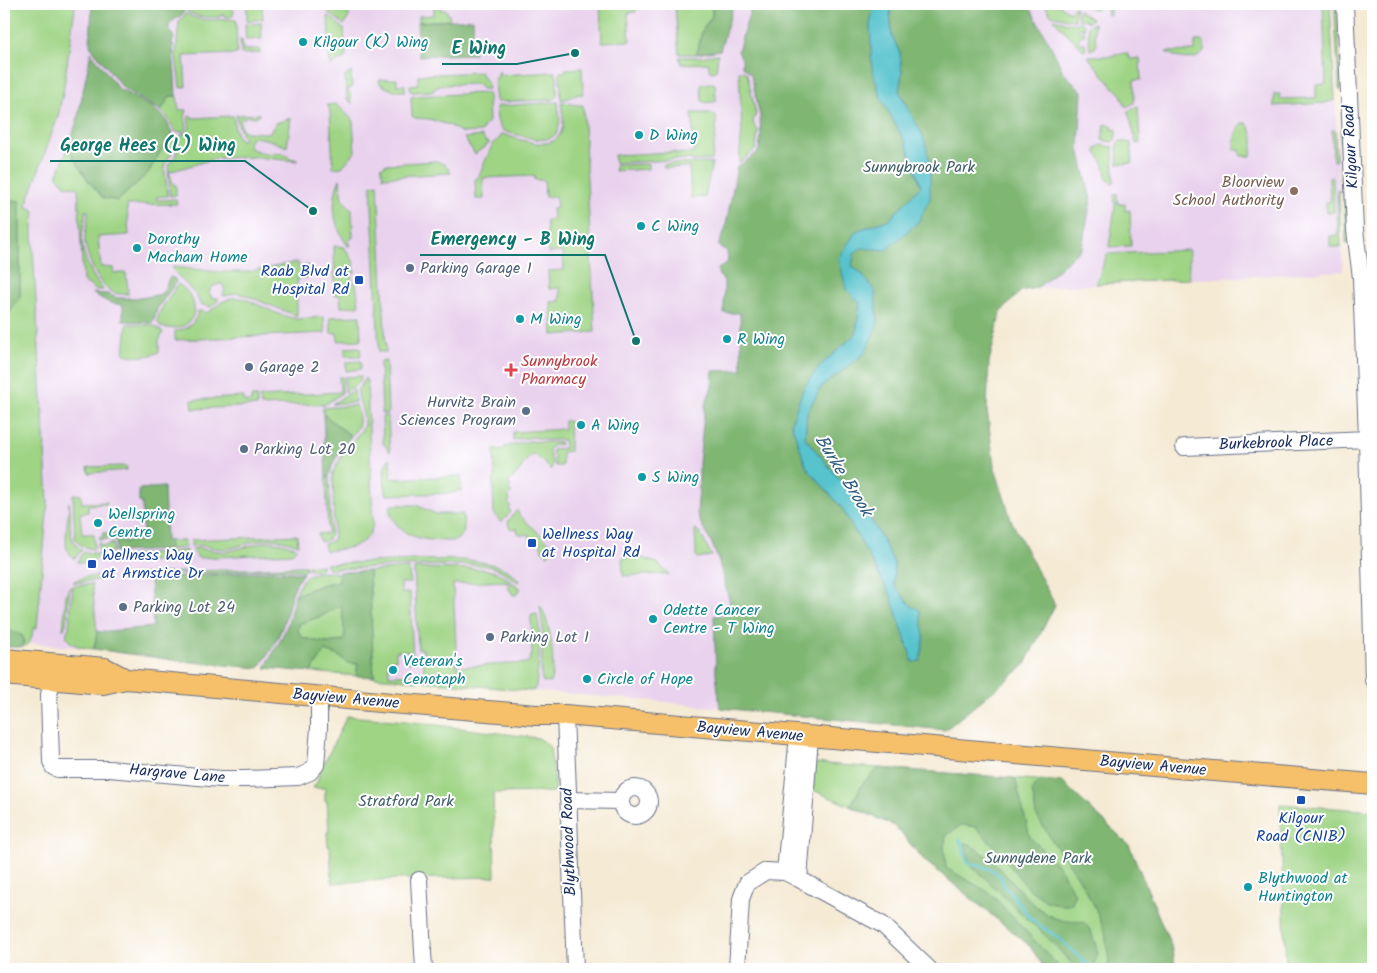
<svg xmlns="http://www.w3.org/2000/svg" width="1377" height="973" font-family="Kalam,sans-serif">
<rect width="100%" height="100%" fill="#fff"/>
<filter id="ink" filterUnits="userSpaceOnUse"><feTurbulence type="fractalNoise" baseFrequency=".02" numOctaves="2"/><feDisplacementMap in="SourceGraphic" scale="10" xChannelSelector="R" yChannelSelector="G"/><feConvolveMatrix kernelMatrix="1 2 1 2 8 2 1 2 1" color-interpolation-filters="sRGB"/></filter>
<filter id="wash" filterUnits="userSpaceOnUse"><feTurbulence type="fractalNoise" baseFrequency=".0096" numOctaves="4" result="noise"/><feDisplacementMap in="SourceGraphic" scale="20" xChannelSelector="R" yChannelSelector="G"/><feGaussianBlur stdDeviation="1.12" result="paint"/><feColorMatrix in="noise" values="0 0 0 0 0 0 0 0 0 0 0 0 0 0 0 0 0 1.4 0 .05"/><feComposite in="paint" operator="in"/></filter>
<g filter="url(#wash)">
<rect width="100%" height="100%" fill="#f5ead4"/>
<!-- built -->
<path fill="#e9d2ed" d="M4 4H752L738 51 742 59V66L751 74 760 116 761 136 760 145 757 153 744 162 725 230 718 246 727 251 728 262 718 274 724 281V313L740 312 742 370 713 371 712 387 705 405 699 463V488L697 513 700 522 712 544 718 559 733 615 714 616 720 708 656 701 531 691 30 643 23 647H4Z
M1028 4H1331L1343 271 1036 288 1043 283 1091 200 1079 149 1082 91 1063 72Z"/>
<!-- green -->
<path fill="#9fd485" stroke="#5d8272" d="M4 4H70L75 7 63 93 58 116 26 206 35 211 33 227V250L48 501 37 628H33C32 637 32 642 23 647L24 641 10 631 4 625V326L7 316 20 298V201L4 200Z
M186 4H230L234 11 233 15 231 17H225V15H220V17C208 17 197 19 187 11Z
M251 4H257L258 6H262L263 19 247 21V6H251Z
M329 4H348L349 17 344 25 328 12 327 5Z
M434 4H441V10H447V14H449L450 20 419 22V16L434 15Z
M600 4H641H636V12L628 13 630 41 602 42Z
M664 4H712V16L702 31 697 54H679L675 7Z
M1044 4H1057L1070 12 1074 6 1076 8 1074 16 1075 21 1051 15Z
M1086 4H1110V14L1107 15 1106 9 1104 6 1094 10 1085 6Z
M1323 4H1330L1335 100 1325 103 1274 106V94H1280V99L1316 98V85L1326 84Z
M1334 4H1337L1341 90H1339Z
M1078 10 1092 19 1088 22 1084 19 1078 20 1077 14Z
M186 13C201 25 219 17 236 20L237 54 184 56 186 87 180 88 176 55 177 42 179 22Z
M328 15 344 29 346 57 330 66Z
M1054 19C1064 21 1071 26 1081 22L1084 24V29L1080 28 1078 30 1080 32H1084L1085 35 1080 36 1078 40 1080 43H1085L1086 50H1083L1054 20Z
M261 23 262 39 246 40 245 24Z
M1094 23 1096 45 1095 48 1090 50 1088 26Z
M242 39 243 50 260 49V53L241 54 240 39Z
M1195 41H1204V52C1194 63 1178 59 1166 52L1195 51Z
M1127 53 1130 59 1140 58 1141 80H1134V103L1126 107 1121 95 1114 88 1089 58V56H1114V54Z
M717 54H718L716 71 713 72 710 71 708 63 682 64 679 57H700Z
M582 68 583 94C574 94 570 99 561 100L560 72H565L566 69Z
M499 71 500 75 555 72 557 76V96L553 100H549L496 102 494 82 498 75Z
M739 71H744L747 74 756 114 753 121 754 126 758 130 756 149 739 163 742 130Z
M351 72 352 88 348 89V91L350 93 352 104 347 99 345 76Z
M481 72C482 79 487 78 488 89H482L477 84 442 85 434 89V91L413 92 410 91V85L418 84V75Z
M397 79V85H405V91H394L380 84 379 80Z
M712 83 715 84 716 101C712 103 706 103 702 101L701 86 702 84Z
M485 93 488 94 489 122 484 126 481 132 462 133 449 125 429 119 415 118 412 116 411 98 412 96Z
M170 96H177L179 110H187L185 117 187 127 183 132H176L167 117 161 111Z
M558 102C558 110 561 119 559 126 556 144 536 140 523 136 517 135 505 133 501 129 496 123 497 115 496 107L498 106Z
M561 102C570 102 574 106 583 105L595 332 553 335 551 302 560 301V288L549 289 548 271 564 270 563 252 548 253 546 220 553 219 552 209 557 208 556 197H545L544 180H535L534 176 483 178 484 199H476L475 179 478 178 493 143 499 139 502 134C520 139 557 156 563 126 564 119 562 110 561 102Z
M336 104 351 118 353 121 355 152 342 167 333 168 330 112 329 108 327 105Z
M1138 106 1140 143 1136 144 1133 130 1128 111Z
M692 113H710L716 116V131L712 160 692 161V159L615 163 614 155 675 152V154L694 153Z
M260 114 255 118 254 116 250 117 247 116 243 119 242 118 240 119 241 128 246 132 265 133 270 132 276 123 291 118 287 147 270 140 255 137 249 140V147C259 154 272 154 283 153L290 158 298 160 297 161 253 157 217 158 169 172 173 184 176 185V195L170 196 168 165 176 155 177 139 189 129C191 124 187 120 189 116H192V118L233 116 235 130 239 139 242 140 244 139 243 137 236 119V115Z
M1242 123H1246C1255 132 1254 144 1251 156H1241L1240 150H1234C1234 140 1235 131 1242 123Z
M1105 124 1112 126V130L1116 129 1117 131 1115 140 1112 142 1102 140Z
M1332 130H1335L1336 161H1333Z
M1340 130H1343L1348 243 1346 244Z
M172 132C179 152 172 150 164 166L168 196 156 197 157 200 176 199 177 204 127 205 129 235 98 237 101 267 113 268 114 273H126L128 290 127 292 129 294C122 294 116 295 110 291 98 285 87 256 85 243 84 232 89 222 88 211H85C86 220 83 227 82 235 81 254 91 275 103 290H96L83 281 78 188 65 185 57 176 68 148 87 179 103 198 148 173Z
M482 136 484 140 490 143 475 154 464 138Z
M1121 141 1131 143 1133 163 1118 164 1117 143Z
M1101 145 1109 147 1113 146 1114 183C1102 180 1107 171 1103 163 1101 159 1098 156 1096 152L1097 148Z
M436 161C444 163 447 166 451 173L383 177 381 167 387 164Z
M712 163 705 197 691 198 689 167 664 168V164Z
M648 164V169L615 171V165Z
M1329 177H1333L1334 212H1326V202H1330Z
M340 179C342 195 338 197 352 209L353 238 349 239V247C333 227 330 203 340 179Z
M378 184 386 352H379L371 185Z
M1337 190H1339L1341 247H1330V236L1338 235Z
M1117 193 1118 204H1125V211L1130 210 1131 246 1109 247 1115 207 1114 194Z
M334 246 344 247 354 262 355 273H351L352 282H356L359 306 341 307 340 295H335Z
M1189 250V279L1096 284 1107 254Z
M298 262 299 268 308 265V278H297V316L245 295 237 293 225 296 223 295 225 290 223 285 220 284 213 286 209 292 212 298H218V301L210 307 200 304 197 296 172 269 173 267 220 272H247Z
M178 284C206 302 196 335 161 327L157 321 160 311Z
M231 298H243L281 315 296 319 324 317 325 333 175 340V331C187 330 196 323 198 311H202L207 313 222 302Z
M360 316 361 340 338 341 337 333H331L330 317Z
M127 324 153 325 163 332 159 341V352C145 358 139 357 124 354Z
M359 347 360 348 361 356H345V348Z
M361 361V369L346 371V362Z
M386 361 388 414H382L380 362Z
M361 376C361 385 352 387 345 392V377Z
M339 377H343L342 393 323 406V404L261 406 260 397 340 392Z
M365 378 367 381 373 524C368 548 346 549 325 551L324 544 333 540 334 536 333 472 345 450 361 431 364 425V417L358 395V389L362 384Z
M354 390 355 402 332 404Z
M244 397V402H251V397H257V406L193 409 192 400Z
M356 405C360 420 362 424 351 436L323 414V408Z
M382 416H388L390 452 383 443Z
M564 421H569L570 451 562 452V466H555L554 458 552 451 553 449 565 448 564 440H547L533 437 513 440V432L564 429Z
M529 441 561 443 562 444C559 445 556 444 553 446 545 449 551 456 552 461 553 465 552 466 551 470L537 456 532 454 522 466 521 469 508 483 511 486 508 489 512 493 508 496 510 500 508 503 511 507 509 509 511 512 501 523 494 513 493 481 495 477 494 450H503L505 447Z
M390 458 391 479 461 476V491L459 490 454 493 387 495 386 493C385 482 381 466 390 458Z
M126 466 127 470 89 473 88 467Z
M326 477H329L331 534C330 539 325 541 320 542L318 534 328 533Z
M73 494 81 495 82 503 107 502V504L88 505V512L80 513 82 534H94V549C85 548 80 546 75 539Z
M69 502C73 517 65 541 82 550L74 559C71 556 68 553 67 549 64 537 69 514 69 502Z
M392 505H416L436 514H463L464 532 458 539 454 541C427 541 398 540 389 509Z
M517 510 519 515 554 547 548 555 542 551 540 541 534 542 530 540 529 534 522 535 518 533 517 528 511 529 509 527 508 521Z
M695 528 700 533 712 556 698 558 696 556Z
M297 535 298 545C277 537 266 538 245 544 239 546 232 548 226 549 214 549 203 544 191 546V540Z
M169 541H185L186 547 166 550 170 546Z
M265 542C277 541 286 544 297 548L292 553 198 558 192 549 196 548 225 552Z
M98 543H100L101 546 111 545V543H113L114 552H101L98 549Z
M186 550 184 559 137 562 131 557V555L170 552Z
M85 552H86L99 554 91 564 77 562 82 554Z
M639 557 657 563 669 574 623 576 622 558Z
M414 560C443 560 499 555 519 580L518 582C508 575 499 568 487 566 474 564 462 565 449 565 409 565 369 568 329 569L325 564Z
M323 565 320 570H310V568H304V571C275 567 246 571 218 573 193 574 168 574 144 575L140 578 124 579 123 575Z
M409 568 410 583H401V593H410L413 662 408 663V651H396V660H388L389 674V675L419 674V681L374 677 369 571Z
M414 568 483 569 496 572 510 580 507 584 505 581 453 584 457 667 526 663 528 662 532 654 531 615 537 614C542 637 539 662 536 686L534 690 531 691 424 681 423 649H418Z
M336 572V574H339V581L324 584 295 595C304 570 312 573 336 572Z
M109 576 107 579 74 583V581L85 577Z
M512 582 521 589 516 595H513L508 587Z
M92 584 97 632 94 649C83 648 59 644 69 627L73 586Z
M70 586 66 625 63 630 66 595Z
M341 604 345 633 343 641 326 643 303 638 298 631 299 624 322 616Z
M540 606C550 618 557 669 550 683L543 682 541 676 543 630Z
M325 651 337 655 348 663 358 664 356 676 311 672Z
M347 716 405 721 538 738 545 742 550 748 556 792 493 793 495 877 399 879 332 883 330 847 328 846 327 832H329L327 801H325V788H313L318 780 319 774Z
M813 763 1062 782 1129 845 1171 946 1176 969H1045L1030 946 924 860 895 826 813 790Z
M1280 804 1373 811V969H1286Z"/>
<!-- forest -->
<path fill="#7fb672" stroke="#4d7268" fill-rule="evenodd" d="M92 4H184C186 19 175 16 169 25L170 32 174 37 172 44 173 45 176 96H170L161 111 124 89 90 46Z
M712 4H734L720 50 697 54 702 31 712 16Z
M752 4H874L870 25 881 98 906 143 921 186 890 219 856 231 846 289 860 302 856 334 822 364 804 387 791 423 807 468 842 508 890 594 913 662 911 606 894 585V563L881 537 863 507 805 438 807 412 821 387 865 353 861 273 852 266 854 254 861 248 930 198 908 106 899 91 902 74 900 53 892 36 890 13 892 4H1028L1054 52 1063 72 1082 91 1079 149 1091 200 1082 248 1043 283 1036 288 1021 291 1001 312 989 362 987 410 994 465 1011 520 1055 605 1024 666 945 730 720 708 716 674 714 616 733 614 718 559 712 544 700 522 697 513 699 488V463L705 405 712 387 713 371 742 370 740 313H724V281L718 274V269L728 262 727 251 718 246 725 230 737 167 757 153 759 149 761 136 760 116 751 74 742 66V59L738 51Z
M473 19 474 54 419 56 417 22Z
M91 52 119 89 152 107 165 118 172 132 148 173 118 201 103 198 87 179 68 148 77 121Z
M4 200 20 201V299L7 316 4 326Z
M171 277 175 279 176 282 157 309 154 321 151 323 123 321V305L110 303 92 293 108 294 117 298H141L161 294 166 286 169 278Z
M323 414 351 436C341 449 332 461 329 477H326Z
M164 487 166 541H169L170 546 166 550 116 552V539L99 540V537H103V533L120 532V541L143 540 142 503 139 502V489Z
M272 571 303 573C291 588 290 604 284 622 279 639 269 653 259 668L180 661 94 649 97 632 153 627 150 580 144 581 146 579Z
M369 571 374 677 356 676 358 664 348 663 337 655 325 651 311 672 265 668 282 637 288 623 295 595 324 584 339 581V572ZM341 605 345 633 343 641 326 643 303 638 298 631 299 624 322 616Z
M4 625 10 631 22 635 24 640 23 647H4Z
M879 768 1015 778 1030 837 1057 864 1075 894 1071 905H1060L1046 901 1028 888 993 845 976 827 961 825 946 836 944 847 946 868 990 893 1052 959 1060 969H1045L1030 946 924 860 895 826 850 806 863 783Z
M1041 780 1062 782 1129 845 1171 946 1176 969H1107L1109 961 1105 933 1095 907 1077 875 1053 842 1036 815 1032 790Z
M965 842C977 849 990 857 999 868 1017 885 1036 914 1061 920 1068 922 1077 921 1084 922L1091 931 1098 953 1092 969H1077L1047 937 1013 906 980 873 970 866Z"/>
<!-- water -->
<path fill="#56c3cd" stroke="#387996" d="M874 4H892L890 13 892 36 900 53 902 74 899 91 924 138 930 164V198L919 221 886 250 861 248 854 254 852 266 861 273 875 291 878 323 865 353 821 387 807 412 805 438 863 507 881 537 894 563V585L911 606 920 610 924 638 920 661 913 662 890 594 842 508 807 468 791 423 804 387 822 364 856 334 860 303 846 289 839 258 856 231 890 219 921 186 906 143 881 98 872 68 870 25Z"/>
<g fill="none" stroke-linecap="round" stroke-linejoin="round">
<!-- stream -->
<path stroke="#56c3cd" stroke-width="3" d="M960 840 968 863 990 869 995 872 1002 879 1004 886 1011 893 1031 919 1061 940 1089 966"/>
</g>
</g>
<g filter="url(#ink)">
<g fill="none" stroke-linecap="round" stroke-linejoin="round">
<defs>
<path id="minor" d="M1345 4 1355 230 1361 278 1367 439 1373 680
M1184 447 1367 439
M52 679 49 695 51 761 53 767 58 769H109L221 779H245L298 777 310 772 316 765 319 728V697
M565 715 575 969
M621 802a14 14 0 1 1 28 0a14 14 0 1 1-28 0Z
M568 800 621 801
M785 872 798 735
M799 879 810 737
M419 880 424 969
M737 969 741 899 747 883 766 871 785 872 799 879 883 925 929 969"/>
<path id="major" d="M4 659 105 668 126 679
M4 675 103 684 126 679 391 703 536 715H565L1165 767 1373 784"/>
</defs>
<!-- minor casing -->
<use href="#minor" stroke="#677087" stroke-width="18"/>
<!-- major casing -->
<use href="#major" stroke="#677087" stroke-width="22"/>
<!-- minor -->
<use href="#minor" stroke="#fff" stroke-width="16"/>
<!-- major -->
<use href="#major" stroke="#f6c06b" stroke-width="20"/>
</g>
</g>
<!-- markers -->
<g fill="#0f9aa8" stroke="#fff" stroke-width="2">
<circle cx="303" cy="42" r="5"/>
<circle cx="639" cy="135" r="5"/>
<circle cx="641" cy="226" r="5"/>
<circle cx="137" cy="248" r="5"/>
<circle cx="520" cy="319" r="5"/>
<circle cx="727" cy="339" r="5"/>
<circle cx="581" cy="425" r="5"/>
<circle cx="642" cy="477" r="5"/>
<circle cx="98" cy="523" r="5"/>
<circle cx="653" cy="619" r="5"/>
<circle cx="393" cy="670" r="5"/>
<circle cx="587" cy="679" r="5"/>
<circle cx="1248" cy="887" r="5"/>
</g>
<circle fill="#8d6e63" stroke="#fff" stroke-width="2" cx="1294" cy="191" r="5"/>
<g fill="#5c6f8a" stroke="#fff" stroke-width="2">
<circle cx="410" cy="268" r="5"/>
<circle cx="249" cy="367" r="5"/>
<circle cx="526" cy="411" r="5"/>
<circle cx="244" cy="449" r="5"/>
<circle cx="123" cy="607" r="5"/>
<circle cx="490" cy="637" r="5"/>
</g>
<g fill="#1a4fb4" stroke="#fff" stroke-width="2">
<rect x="354" y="275" width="10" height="10" rx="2.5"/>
<rect x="527" y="538" width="10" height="10" rx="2.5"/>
<rect x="87" y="559" width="10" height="10" rx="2.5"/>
<rect x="1296" y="795" width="10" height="10" rx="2.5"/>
</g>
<path fill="#e0444e" stroke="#fff" stroke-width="2" d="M508.5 362.5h5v5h5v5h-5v5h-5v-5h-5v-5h5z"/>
<g text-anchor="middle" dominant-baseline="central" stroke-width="4" stroke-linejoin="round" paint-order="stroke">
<!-- culture labels -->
<g font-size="16" fill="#0d838f" stroke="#fff" text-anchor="start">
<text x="313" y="42">Kilgour (K) Wing</text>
<text x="649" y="135">D Wing</text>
<text x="651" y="226">C Wing</text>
<text x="147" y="239">Dorothy<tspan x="147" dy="18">Macham Home</tspan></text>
<text x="530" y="319">M Wing</text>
<text x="737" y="339">R Wing</text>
<text x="591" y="425">A Wing</text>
<text x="652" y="477">S Wing</text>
<text x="108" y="514">Wellspring<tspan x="108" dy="18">Centre</tspan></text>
<text x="663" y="610">Odette Cancer<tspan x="663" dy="18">Centre - T Wing</tspan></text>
<text x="403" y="661">Veteran's<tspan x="403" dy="18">Cenotaph</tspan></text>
<text x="597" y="679">Circle of Hope</text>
<text x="1258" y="878">Blythwood at<tspan x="1258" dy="18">Huntington</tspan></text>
</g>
<!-- street labels -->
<g font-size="16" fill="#1b2f5e" stroke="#fff">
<text transform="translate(1351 147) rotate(-93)">Kilgour Road</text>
<text transform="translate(1276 443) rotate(-2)">Burkebrook Place</text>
<text transform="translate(346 699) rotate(5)">Bayview Avenue</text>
<text transform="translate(750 732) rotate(5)">Bayview Avenue</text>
<text transform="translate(1153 766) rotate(5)">Bayview Avenue</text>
<text transform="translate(177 774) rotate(5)">Hargrave Lane</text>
<text transform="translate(569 842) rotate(-92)">Blythwood Road</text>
</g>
<!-- park labels -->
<g font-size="16" fill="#43616a" stroke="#fff">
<text x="919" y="167">Sunnybrook Park</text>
<text x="406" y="801">Stratford Park</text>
<text x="1038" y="858">Sunnydene Park</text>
</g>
<!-- education labels -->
<g font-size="16" fill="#785e54" stroke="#fff" text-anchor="end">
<text x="1284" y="182">Bloorview<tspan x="1284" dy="18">School Authority</tspan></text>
</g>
<!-- service labels -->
<g font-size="16" fill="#4e5e75" stroke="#fff" text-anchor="start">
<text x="420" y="268">Parking Garage 1</text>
<text x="259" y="367">Garage 2</text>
<text x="516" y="402" text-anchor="end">Hurvitz Brain<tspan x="516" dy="18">Sciences Program</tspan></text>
<text x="254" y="449">Parking Lot 20</text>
<text x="133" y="607">Parking Lot 24</text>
<text x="500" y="637">Parking Lot 1</text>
</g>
<!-- transit labels -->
<g font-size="16" fill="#164399" stroke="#fff" text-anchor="start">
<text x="349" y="271" text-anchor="end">Raab Blvd at<tspan x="349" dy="18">Hospital Rd</tspan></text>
<text x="542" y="534">Wellness Way<tspan x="542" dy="18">at Hospital Rd</tspan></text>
<text x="102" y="555">Wellness Way<tspan x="102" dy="18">at Armstice Dr</tspan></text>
<text x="1301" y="818" text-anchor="middle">Kilgour<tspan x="1301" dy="18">Road (CNIB)</tspan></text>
</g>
<!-- health labels -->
<g font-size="16" fill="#be3a42" stroke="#fff" text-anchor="start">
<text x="521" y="361">Sunnybrook<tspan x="521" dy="18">Pharmacy</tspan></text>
</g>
<!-- water labels -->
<g font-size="18" font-style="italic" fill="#2d5b7f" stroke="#fff">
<text transform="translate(843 476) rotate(58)">Burke Brook</text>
</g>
</g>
<!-- callouts -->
<path fill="none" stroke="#0f766e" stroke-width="2" d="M575 53L517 64H442M313 211L245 161H50M636 341L605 255H420"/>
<g fill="#0f766e" stroke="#fff" stroke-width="2">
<circle cx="575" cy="53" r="5"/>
<circle cx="313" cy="211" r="5"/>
<circle cx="636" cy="341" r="5"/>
</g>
<g font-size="18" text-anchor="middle" font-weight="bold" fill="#0f766e" stroke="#fff" stroke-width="4" stroke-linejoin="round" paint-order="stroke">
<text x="479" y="54">E Wing</text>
<text x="148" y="151">George Hees (L) Wing</text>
<text x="513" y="245">Emergency - B Wing</text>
</g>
<!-- margin -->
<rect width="1377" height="973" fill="none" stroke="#fff" stroke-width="20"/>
</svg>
